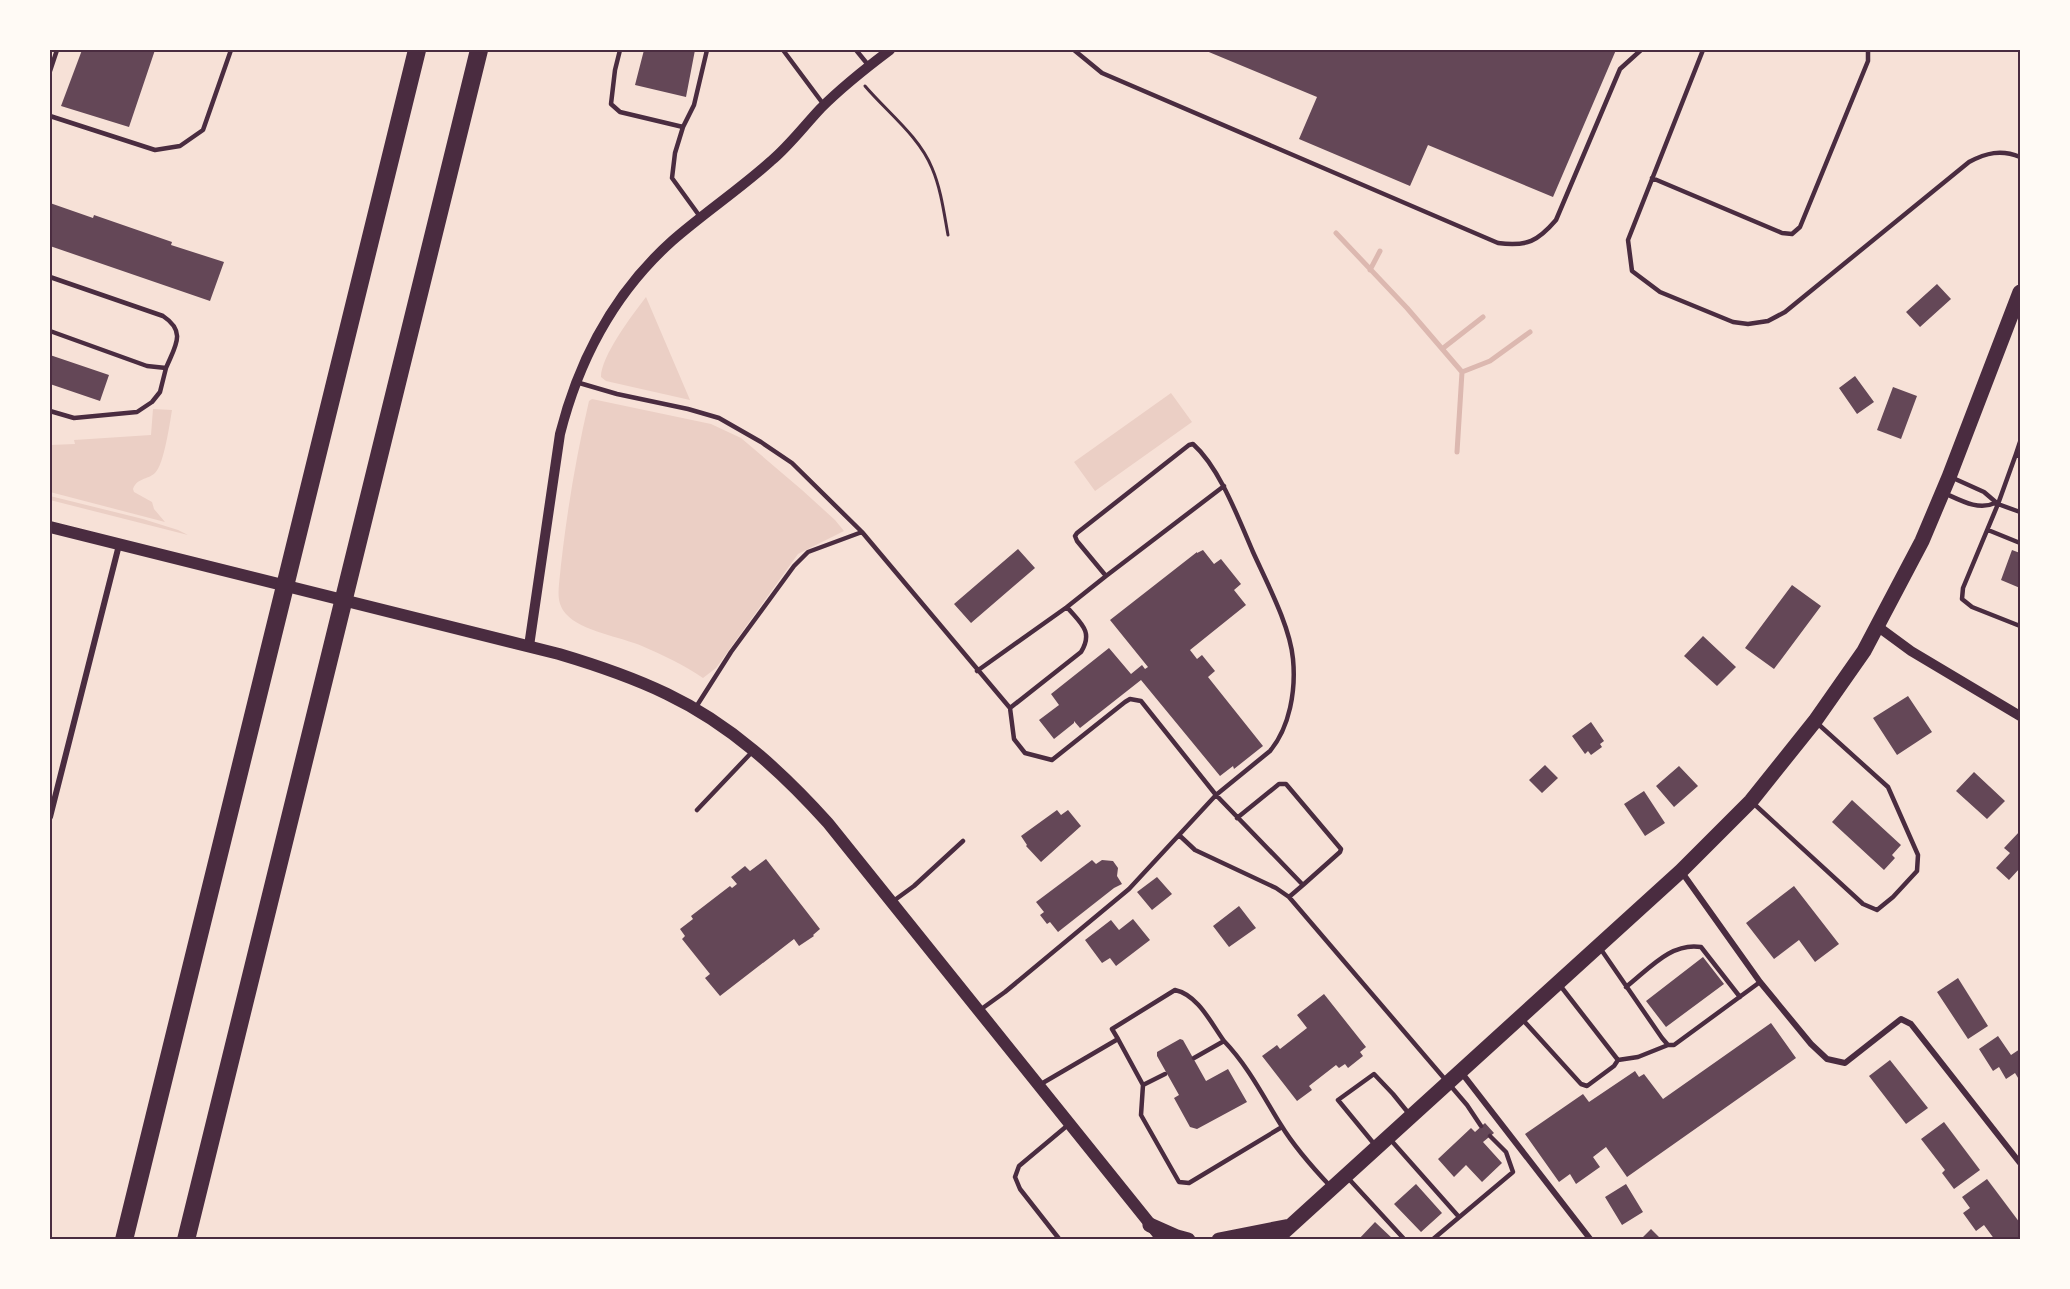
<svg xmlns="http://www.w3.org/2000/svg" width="2070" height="1289" font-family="'Roboto Condensed',sans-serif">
<rect width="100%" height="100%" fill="#f7e1d7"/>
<!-- green -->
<path fill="#ebcfc5" d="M646 297 690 400 606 381 601 377C601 356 633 314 646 297Z
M1171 393 1192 422 1095 491 1074 462Z
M592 399 711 424 741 438 802 490 835 520 844 531 798 554 716 668 703 678C684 665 663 655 642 646 621 637 581 631 566 614 558 605 558 596 559 584 565 523 575 461 589 401Z
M153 409 172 410C170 422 164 465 155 473 147 480 137 478 133 489L134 492 152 502 154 509 165 522 50 492V445L75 444 74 440 151 435Z
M50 496 143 519 178 530 188 535 50 500Z"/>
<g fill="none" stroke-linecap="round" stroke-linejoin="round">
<!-- stream -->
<path stroke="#dcb8b0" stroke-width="5" d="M1336 233 1407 308 1462 372 1457 452
M1370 270 1380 251
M1442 349 1483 317
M1462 372 1490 361 1530 332"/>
</g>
<!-- building -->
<path fill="#644757" d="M82 50H155L129 127 61 106Z
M644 50H695L686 97 635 85Z
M1204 50H1616L1553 197 1428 145 1410 186 1299 139 1317 97Z
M50 203 93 218 94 215 172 242 171 245 224 262 210 301 50 246Z
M1937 284 1951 299 1920 327 1906 312Z
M50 355 109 375 100 401 50 384Z
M1855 376 1874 402 1857 414 1839 388Z
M1893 387 1917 396 1901 439 1877 430Z
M1018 549 1035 568 971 623 954 604Z
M1203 550 1214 564 1221 559 1241 584 1234 590 1246 605 1190 650 1197 659 1202 655 1215 671 1208 677 1263 746 1234 769 1233 766 1220 776 1141 680 1080 728 1074 721V723L1054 739 1039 720 1059 705 1051 694 1109 648 1131 674 1142 665 1145 669 1148 667 1110 620 1197 552V553Z
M2012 550 2020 553V588L2001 580Z
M1792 585 1821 606 1774 669 1745 648Z
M1703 636 1736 667 1717 686 1684 656Z
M1908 696 1932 732 1897 755 1873 718Z
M1591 722 1604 741 1600 744 1602 747 1591 755 1588 751 1585 754 1572 736Z
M1545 765 1558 778 1542 793 1529 780Z
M1679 766 1698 786 1674 807 1656 786Z
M1974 772 2005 801 1987 819 1956 791Z
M1644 791 1665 823 1645 836 1624 804Z
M1852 800 1901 845 1892 855 1895 858 1884 870 1832 822Z
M1057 810 1061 815 1068 810 1081 826 1041 862 1026 846 1027 845 1021 836Z
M2020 831V868L2009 880 1996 868 2010 853 2004 848Z
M766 859 820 929 813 935 814 936 799 946 794 939 720 996 705 978 710 974 682 939 685 936 680 929 693 919 691 916 730 886 732 888 737 884 731 877 745 866 750 871Z
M1092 860 1096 864 1102 860 1113 861 1118 868 1117 876 1122 884 1114 888 1058 932 1050 922 1047 924 1040 915 1044 912 1036 902Z
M1157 877 1172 894 1152 910 1137 892Z
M1794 886 1839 944 1815 962 1799 940 1774 959 1746 923Z
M1239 906 1256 928 1229 947 1213 926Z
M1133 919 1150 940 1116 966 1110 958 1102 963 1085 940 1111 920 1119 930Z
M1703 957 1724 984 1666 1027 1646 1001Z
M1958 978 1988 1026 1968 1039 1937 992Z
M1324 994 1366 1047 1360 1052 1363 1056 1348 1068 1345 1064 1339 1068 1336 1065 1309 1086 1312 1090 1297 1101 1262 1056 1277 1045 1280 1049 1307 1028 1297 1015Z
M1771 1023 1796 1058 1627 1177 1606 1147 1593 1157 1600 1167 1576 1184 1570 1174 1559 1182 1525 1134 1583 1094 1589 1102 1635 1071 1639 1077 1644 1074 1663 1099Z
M1998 1036 2011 1055 2020 1049V1081L2015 1073 2006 1079 1999 1067 1993 1071 1979 1049Z
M1180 1039 1183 1040 1206 1081 1228 1069 1247 1102 1197 1129 1190 1127 1174 1098 1179 1095 1157 1056V1052Z
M1890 1060 1928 1108 1906 1124 1869 1076Z
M1944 1122 1980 1170 1954 1189 1942 1173 1945 1170 1921 1139Z
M1485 1123 1494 1133 1483 1142 1502 1163 1482 1182 1466 1165 1454 1177 1438 1159 1471 1128 1475 1132Z
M1987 1179 2020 1223V1236L2016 1240H1995L1984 1225 1976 1231 1963 1213 1970 1208 1962 1197Z
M1416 1184 1442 1213 1421 1232 1394 1204Z
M1626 1184 1643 1212 1622 1225 1605 1197Z
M1375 1222 1394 1240H1358Z
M1651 1229 1662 1240H1640Z"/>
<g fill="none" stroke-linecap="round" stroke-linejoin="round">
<!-- path -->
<path stroke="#4a2c40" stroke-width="3" d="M865 86C887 112 919 136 932 168 941 189 944 213 948 235"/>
<!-- service -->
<path stroke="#4a2c40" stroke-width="4.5" d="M620 50 615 70 611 104 620 112 683 127
M783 50 824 105
M856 50 869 66
M1074 50 1102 73 1498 243C1527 247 1538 241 1556 220L1620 69 1641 50
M1703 50 1628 240 1632 271 1660 292 1733 322 1748 324 1768 321 1785 312 1969 162C1986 153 2001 149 2020 157
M50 71 57 50
M50 116 155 150 180 146 203 130 231 50
M1652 178 1782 233 1792 234 1800 227 1868 61V50
M701 218 672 178 675 153 683 127 694 105 707 50
M50 277 163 316C187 332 175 346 166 368L147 366 50 331
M576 382 617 394 688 409 719 418 761 442 792 463 862 532 1010 708 1014 739 1025 753 1052 760 1125 702 1130 699 1141 701 1216 795 1303 885 1289 897
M50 411 74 418 137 412 152 402 160 392 166 368
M2016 454 2020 442
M2020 456 2016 454 1998 504 2020 512
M1953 478 1984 492 1998 504 1963 588 1962 599 1972 607 2020 626
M1944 493C1960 500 1978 511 1995 503
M1988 530 2020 543
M1106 576 1224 486
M977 671 1067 607 1106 576 1077 541 1075 536 1077 533 1189 445 1193 444C1220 468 1239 520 1253 552 1267 583 1290 626 1293 659 1296 690 1290 727 1270 751L1216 795 1129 889 1005 992 980 1010
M696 707 731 652 794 566 808 552 862 532
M1010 708 1081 652C1094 631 1080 623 1067 607
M1753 803 1863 904 1877 910 1893 897 1917 871 1918 855 1888 787 1817 723
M697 810 752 752
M1237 818 1279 784H1286L1341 849 1340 852 1303 885
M1179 835 1195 850 1276 888 1289 897 1467 1105 1481 1126
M892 902 914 886 963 841
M1600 948 1662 1038 1668 1045H1674L1760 982
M1626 987C1649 969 1671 942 1701 947L1740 997
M1522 1019 1581 1084 1587 1086 1614 1066 1618 1060 1559 984
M1118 1039 1112 1029 1175 990C1198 995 1211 1023 1224 1041
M1194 1058 1224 1041C1248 1066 1263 1096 1281 1125 1295 1148 1313 1168 1331 1187
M1618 1060 1638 1057 1668 1045
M1041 1084 1118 1039 1143 1085 1141 1115 1179 1182 1189 1183 1282 1127
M1143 1085 1165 1074
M1389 1138 1459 1217
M1375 1145 1338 1100 1374 1074 1393 1094 1410 1115
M1348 1178 1405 1240
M1060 1240 1020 1189 1015 1177 1019 1166 1068 1125
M1432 1240 1513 1172 1506 1152 1490 1136"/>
<!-- minor -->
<path stroke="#4a2c40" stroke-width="6" d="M50 817 119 545
M1681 871 1760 982 1811 1044 1827 1059 1845 1063 1901 1019 1911 1024 2020 1163
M1461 1072 1591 1240"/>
<!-- tertiary -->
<path stroke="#4a2c40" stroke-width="10" d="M1877 626 1911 651 2020 716
M529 646 560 434C579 359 614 293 672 241 704 213 740 189 771 161 789 146 804 126 821 108 842 87 866 68 890 50"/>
<!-- secondary -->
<path stroke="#4a2c40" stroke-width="12" d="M50 527 559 654C596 665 632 677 667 694 730 724 782 772 828 823L1163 1240"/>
<!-- primary -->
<path stroke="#4a2c40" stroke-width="15" d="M1150 1225 1177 1237 1188 1240
M1219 1240 1290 1226
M1275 1240 1681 871 1751 801 1815 721 1864 651 1922 541 1949 477 2020 292"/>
<!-- motorway -->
<path stroke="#4a2c40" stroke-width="18" d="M124 1240 417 50
M186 1240 479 50"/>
</g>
<!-- border -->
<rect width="2070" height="1289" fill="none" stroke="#fffaf5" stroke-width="102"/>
<rect x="51" y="51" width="1968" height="1187" fill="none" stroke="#4a2c40" stroke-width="2"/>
</svg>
